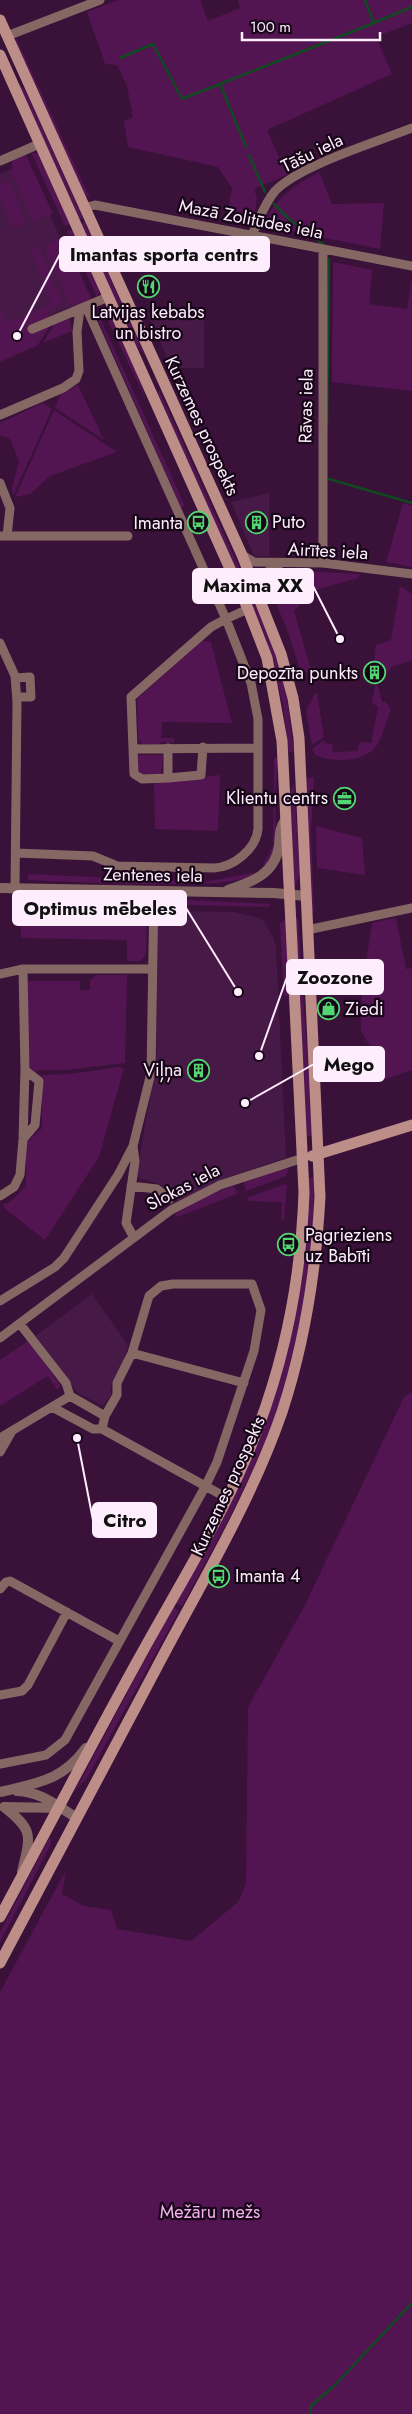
<svg xmlns="http://www.w3.org/2000/svg" width="412" height="2414" font-family="Jost,sans-serif">
<rect width="100%" height="100%" fill="#391139"/>
<!-- built -->
<path fill="#471946" d="M26 162 88 299 30 325 0 359V174Z
M204 312V368H172L147 313Z
M269 493V556H254L231 502Z
M158 911 234 912 259 918 264 921 273 937 276 947 286 1158 223 1179 178 1201 161 1185 136 1177 156 1063Z
M92 1294 128 1345 124 1360 110 1388 111 1395 103 1406 78 1393 35 1336Z"/>
<!-- green -->
<path fill="#521552" d="M118 0H200L208 21 240 8 238 0H412V23L376 37 392 74 267 130 287 175 254 189 257 198 254 218 248 222H226L232 188 218 167 128 147 124 121 133 117 127 86 117 65 105 64 87 12Z
M16 38 89 196V198L84 194 16 43Z
M18 83 26 92 83 218 79 220Z
M31 152 38 154 40 158 70 224 65 226Z
M26 155 53 214 33 222 12 175V160Z
M319 172 332 204 384 203 380 249 270 227 266 218C278 196 297 184 319 172Z
M6 181 9 182 27 222 13 229 0 199V184Z
M85 222 144 354 134 343 81 224Z
M72 229 100 291 97 297 67 231Z
M63 237 92 300 72 308 43 246Z
M39 247 63 303 47 311 49 317 30 325 33 332 51 324 38 345 0 362V307L7 323 51 305 31 251Z
M333 262 372 270 369 304 407 309 412 277V391L332 382Z
M101 306 108 309 136 371 145 398Z
M96 309 185 506 181 507 95 313Z
M69 316 72 331 43 343 56 321Z
M78 385 104 440 55 408 60 395Z
M159 390 271 638 286 692 294 752H288L283 704 266 638 157 392Z
M42 403 52 409 13 496 12 488 19 461 10 439 0 435V423Z
M54 410 117 452 50 476 30 494 15 497Z
M403 503 412 506V567L386 562Z
M296 571V577L300 584 310 579 306 571 360 574 358 578 315 590 294 611 310 666 316 667V671L303 673 300 670 287 629 267 584C272 571 284 572 296 571Z
M400 586 412 594V660L392 667 380 681H370L375 679 377 670 373 669 376 645 391 640Z
M202 641 211 642 232 723 162 722 161 738H174V743L161 742 160 744H142L138 739 137 699Z
M375 685 378 686 382 702H386L391 710C386 721 382 742 373 750 358 763 331 762 315 755L312 749 324 740 325 743 332 744 333 752 357 751 360 742 371 743 378 707 372 703Z
M315 693H317L324 737 312 745 306 711Z
M137 755H163L161 773 157 776C138 777 137 774 137 755Z
M274 758H278L275 797 276 842 275 849 265 867 263 865 273 846Z
M220 775 218 831 155 829 154 783Z
M314 777 311 831 314 911 312 913 305 779Z
M294 783 300 876 294 887 289 795Z
M316 826 362 838 365 875 317 868Z
M252 873V876C228 884 202 884 177 884 127 885 77 882 28 880V874L205 882Z
M165 899 271 904 268 907 159 904Z
M20 911 147 912 146 954 140 961H127V940L21 938Z
M298 918 313 1136H306L295 919Z
M396 918 406 969 412 968V1070L377 1082 371 1048 361 1031 362 988 372 923Z
M285 920 289 994 284 998 280 924Z
M96 975H127L125 1063 67 1070H39L36 1072 30 1067 28 1060V981H80V990H90V981Z
M119 1067 124 1068 99 1157 45 1240 4 1208 3 1204 10 1202 26 1186V1143L42 1128V1075L69 1074Z
M285 1167 288 1169 286 1176 246 1191 243 1181Z
M308 1178H314C314 1255 303 1335 278 1407 254 1477 217 1541 182 1606L176 1603 270 1406Z
M285 1184 287 1186 284 1219 281 1220 282 1202 248 1201 247 1198Z
M232 1186 236 1189 237 1194 177 1217 175 1214 200 1199Z
M28 1341 61 1386 57 1390 48 1376 0 1406V1360Z
M412 1392V2414H0V1992L66 1870 62 1894 84 1906 111 1910 117 1929 191 1941 238 1902 246 1884 248 1707 304 1607 404 1397Z
M173 1607 179 1611 87 1778 75 1791Z
M50 1837 51 1844 47 1852 0 1942V1932Z"/>
<g fill="none" stroke-linecap="round" stroke-linejoin="round">
<!-- stream -->
<path stroke="#0f4a20" stroke-width="2.5" d="M374 23 412 7
M120 58 153 44 182 99 220 84 246 147
M220 84 374 23 365 0
M249 155 265 192
M274 204 288 218 323 244
M327 425 329 259
M329 479 412 503
M310 2414 311 2406 335 2385 412 2303"/>
<!-- minor -->
<path stroke="#856864" stroke-width="9" d="M7 36 100 0
M0 161 39 144
M84 208 95 205 412 266
M252 235C259 220 264 204 275 191 300 165 377 142 412 128
M86 307 226 619 211 627 131 697 134 774 142 779 168 778V748
M32 329 108 297
M0 415 63 388 76 379 79 371 77 332 80 309
M0 483 10 508 7 536H0
M7 536H128
M242 555 254 562 323 563 412 574
M323 563V250
M257 591 265 573 280 564
M0 643 15 676 17 702 15 889
M15 678 30 677 31 697H17
M133 749 258 748
M168 778 201 775 203 747
M16 853 93 856 117 866 214 868C234 867 256 849 258 829V719L251 683 226 619 248 609
M307 930 412 908
M23 969H152
M0 974 23 969 25 1070 23 1139 20 1175 14 1187 0 1196
M23 1139 35 1125 39 1081 25 1070
M133 1146 135 1161 126 1223 133 1236
M131 1186 157 1189 170 1199
M0 1301 55 1267 64 1258 118 1175 133 1146 151 1073 154 891
M0 1338 171 1210 220 1185 303 1158
M132 1353 244 1383
M70 1396 105 1416
M52 1407 93 1429H102L227 1498
M0 1438 70 1396 66 1383 20 1324
M0 1452 12 1431
M0 1589 6 1582 10 1581 119 1641
M0 1695 22 1691 28 1685 67 1612
M0 1764 46 1755 65 1740 205 1487 217 1462 254 1351 261 1310 252 1284H173L161 1286 149 1296 132 1353 117 1383V1395L105 1416 102 1429"/>
<!-- tertiary -->
<path stroke="#856864" stroke-width="10" d="M0 888 274 893 306 896
M228 890C252 882 275 874 279 846 280 836 279 829 285 820
M17 1791C42 1792 57 1806 77 1818
M0 1792C37 1783 62 1781 86 1748
M4 1807C35 1831 30 1836 22 1872
M4 1807 60 1808"/>
<!-- secondary -->
<path stroke="#bd8e87" stroke-width="11" d="M0 20 242 555 281 654 293 698 299 738 320 1197C316 1270 305 1342 282 1412 251 1502 200 1585 156 1669 104 1767 52 1865 0 1963
M0 55 248 609 267 658 282 741 304 1192C301 1284 282 1375 245 1460 215 1529 174 1594 138 1660 91 1745 46 1832 0 1917
M312 1156 412 1125"/>
</g>
<!-- icons -->
<defs>
<symbol id="restaurant-ring" viewBox="-11 -11 22 22"><circle r="9.5" fill="#170617" stroke="#53d672" stroke-width="1.5"/><path d="M-5-6h1v4h1v-4h1v4h1v-4h1v5L-1.5 .5V6h-2V.5L-5-1ZM5-6V6H3V1.5H1.5Q1.5-4 5-6Z" fill="#53d672"/></symbol>
<symbol id="building-ring" viewBox="-11 -11 22 22"><circle r="9.5" fill="#170617" stroke="#53d672" stroke-width="1.5"/><path d="M-4-6H4V6H1V3H-1V6H-4ZM-2.5-4.3h1.7v1.8h-1.7ZM.8-4.3h1.7v1.8H.8ZM-2.5-1h1.7V.8h-1.7ZM.8-1h1.7V.8H.8Z" fill="#53d672"/></symbol>
<symbol id="bus-ring" viewBox="-11 -11 22 22"><circle r="9.5" fill="#170617" stroke="#53d672" stroke-width="1.5"/><path d="M-5-6H5V4H4V6H2V4H-2V6H-4V4H-5ZM-3.5-4V0h7V-4ZM-3.5 1.2v1.5H-2V1.2ZM2 1.2v1.5H3.5V1.2Z" fill="#53d672"/></symbol>
<symbol id="office-ring" viewBox="-11 -11 22 22"><circle r="9.5" fill="#170617" stroke="#53d672" stroke-width="1.5"/><path d="M-6-3h4V-5.5h4V-3h4V5H-6ZM-1-4.5V-3h2v-1.5ZM-6 0V1H6V0Z" fill="#53d672"/></symbol>
<symbol id="shop-ring" viewBox="-11 -11 22 22"><circle r="9.5" fill="#170617" stroke="#53d672" stroke-width="1.5"/><path d="M-5-2.5h2.3a2.7 3.5 0 0 1 5.4 0H5L5.5 6h-11ZM-1.5-2.5h3a1.5 2.3 0 0 0-3 0Z" fill="#53d672"/></symbol>
</defs>
<g fill-rule="evenodd">
<use href="#restaurant-ring" x="136" y="274" width="25" height="25"/>
<use href="#building-ring" x="244" y="510" width="25" height="25"/>
<use href="#bus-ring" x="186" y="510" width="25" height="25"/>
<use href="#building-ring" x="362" y="660" width="25" height="25"/>
<use href="#office-ring" x="332" y="786" width="25" height="25"/>
<use href="#shop-ring" x="316" y="996" width="25" height="25"/>
<use href="#building-ring" x="186" y="1058" width="25" height="25"/>
<use href="#bus-ring" x="276" y="1232" width="25" height="25"/>
<use href="#bus-ring" x="206" y="1564" width="25" height="25"/>
</g>
<g text-anchor="middle" dominant-baseline="central" stroke-width="4.5" stroke-linejoin="round" paint-order="stroke">
<!-- street labels -->
<g font-size="18" fill="#feeefd" stroke="#170617">
<text transform="translate(312 153) rotate(-26)">Tāšu iela</text>
<text transform="translate(251 219) rotate(11)">Mazā Zolitūdes iela</text>
<text transform="translate(306 406) rotate(-89)">Rāvas iela</text>
<text transform="translate(202 426) rotate(65)">Kurzemes prospekts</text>
<text transform="translate(328 551) rotate(3)">Airītes iela</text>
<text transform="translate(153 875) rotate(1)">Zentenes iela</text>
<text transform="translate(183 1187) rotate(-28)">Slokas iela</text>
<text transform="translate(228 1486) rotate(-65)">Kurzemes prospekts</text>
</g>
<!-- poi labels -->
<g font-size="18" fill="#feeefd" stroke="#170617" text-anchor="start">
<text x="148" y="312" text-anchor="middle">Latvijas kebabs<tspan x="148" dy="21">un bistro</tspan></text>
<text x="272" y="522">Puto</text>
<text x="183" y="523" text-anchor="end">Imanta</text>
<text x="358" y="673" text-anchor="end">Depozīta punkts</text>
<text x="328" y="798" text-anchor="end">Klientu centrs</text>
<text x="345" y="1009">Ziedi</text>
<text x="182" y="1070" text-anchor="end">Viļņa</text>
<text x="305" y="1235">Pagrieziens<tspan x="305" dy="21">uz Babīti</tspan></text>
<text x="235" y="1576">Imanta 4</text>
</g>
<!-- park labels -->
<g font-size="18" fill="#f5b3f1" stroke="#170617">
<text x="210" y="2212">Mežāru mežs</text>
</g>
</g>
<!-- callouts -->
<path fill="none" stroke="#feeefd" stroke-width="2" d="M17 336L60 254M340 639L313 586M238 992L186 908M259 1056L287 977M245 1103L314 1064M77 1438L93 1520"/>
<g fill="#feeefd" stroke="#170617" stroke-width="2">
<circle cx="17" cy="336" r="5"/>
<circle cx="340" cy="639" r="5"/>
<circle cx="238" cy="992" r="5"/>
<circle cx="259" cy="1056" r="5"/>
<circle cx="245" cy="1103" r="5"/>
<circle cx="77" cy="1438" r="5"/>
</g>
<g fill="#feeefd" stroke="#feeefd" stroke-width="2">
<rect x="60" y="237" width="209" height="34" rx="5"/>
<rect x="193" y="569" width="120" height="34" rx="5"/>
<rect x="13" y="891" width="173" height="34" rx="5"/>
<rect x="287" y="960" width="96" height="34" rx="5"/>
<rect x="314" y="1047" width="70" height="34" rx="5"/>
<rect x="93" y="1503" width="63" height="34" rx="5"/>
</g>
<g font-size="19" text-anchor="middle" font-weight="bold" fill="#111">
<text x="164" y="261">Imantas sporta centrs</text>
<text x="253" y="592">Maxima XX</text>
<text x="100" y="915">Optimus mēbeles</text>
<text x="335" y="984">Zoozone</text>
<text x="349" y="1071">Mego</text>
<text x="125" y="1527">Citro</text>
</g>
<!-- scale -->
<path d="M242 32v8h138v-8" fill="none" stroke="#feeefd" stroke-width="2.5"/>
<text x="250" y="32" font-size="15" fill="#feeefd" stroke="#170617" stroke-width="4" paint-order="stroke">100 m</text>
</svg>
